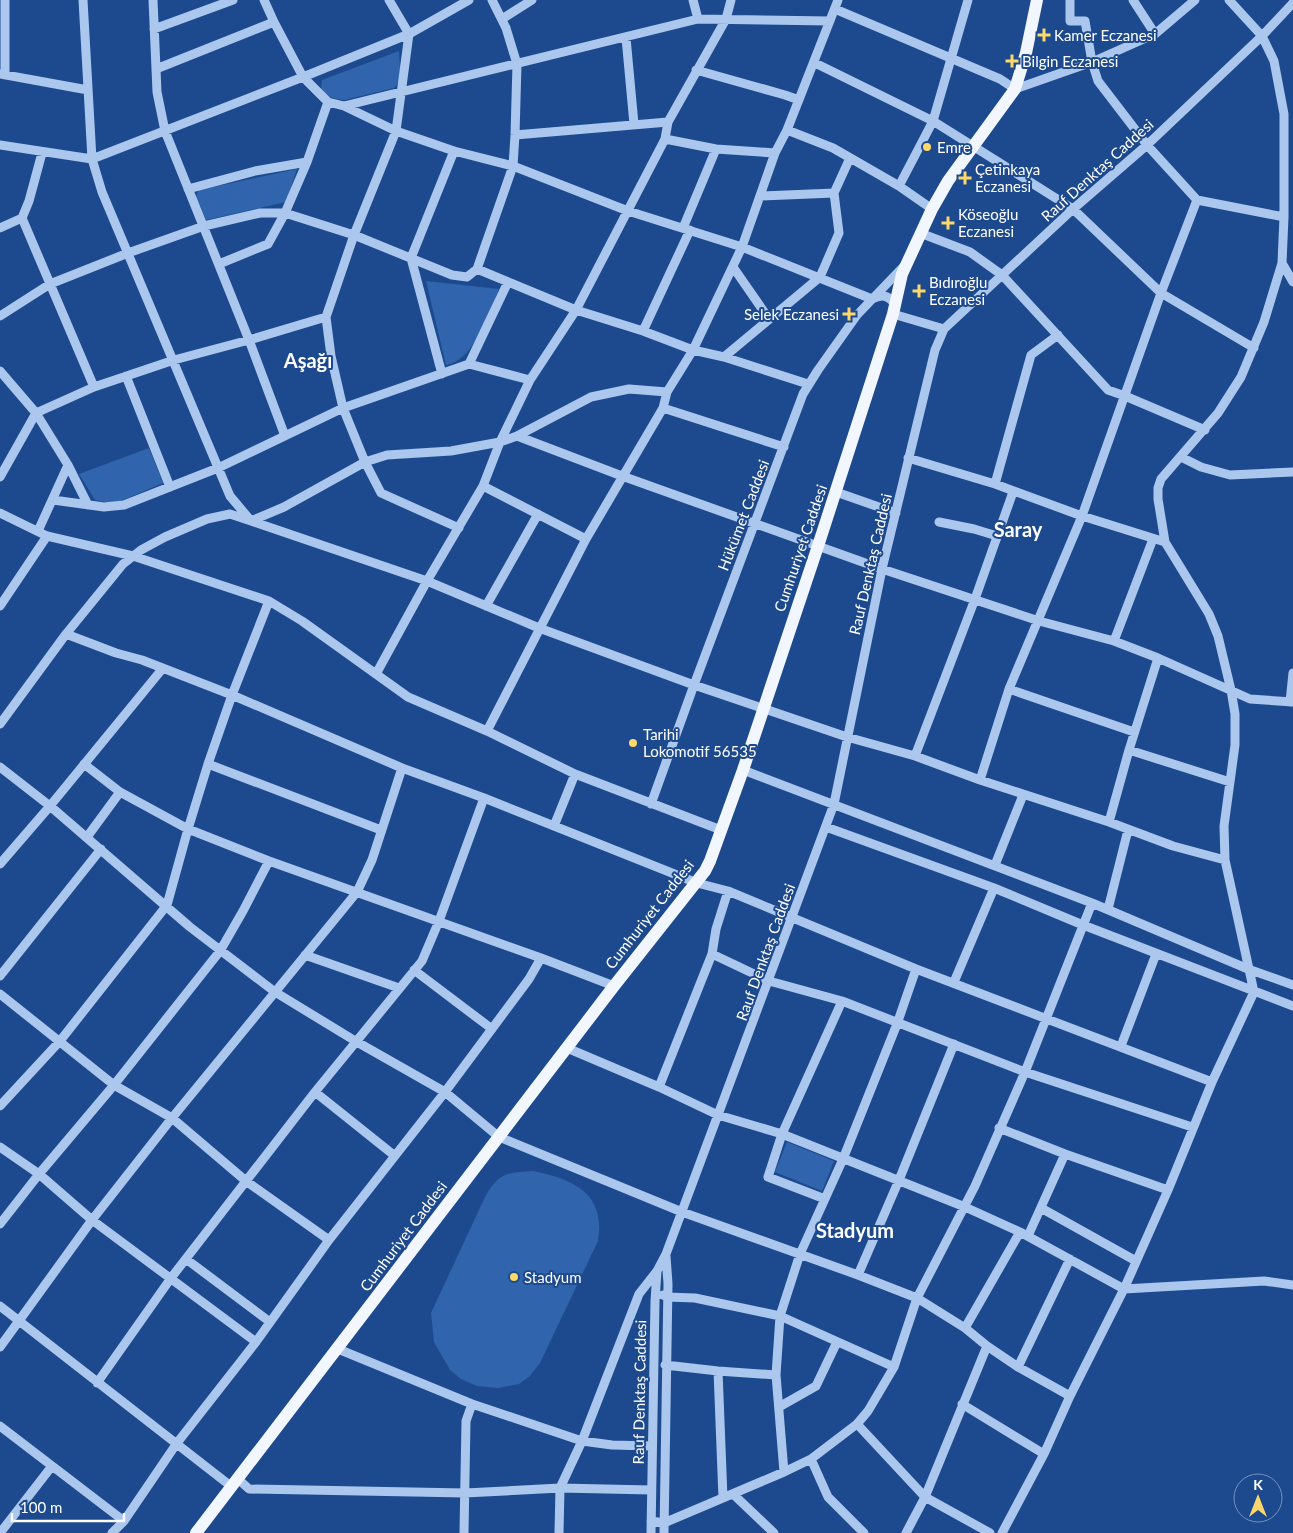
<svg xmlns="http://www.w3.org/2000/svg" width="1293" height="1533" font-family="Lato,sans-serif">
<rect width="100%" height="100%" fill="#1d4a8e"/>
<!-- green -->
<path fill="#3064ac" d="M399 51C399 62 403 80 394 88L344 100C335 99 328 97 321 91L322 80Z
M297 169 286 202 206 220 196 196 199 190Z
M426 281 499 289C488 313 474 361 446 365Z
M149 448 163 483 114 504 95 500 79 474Z
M787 1142 834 1161 822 1191 775 1172Z
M533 1171C573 1179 606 1193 598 1241L540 1363 530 1376 519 1384 498 1388 477 1386 461 1379 450 1370 434 1342 431 1313 485 1197C499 1173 505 1173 533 1171Z"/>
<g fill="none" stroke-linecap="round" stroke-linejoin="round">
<!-- minor -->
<path stroke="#abc7ed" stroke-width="9" d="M5 0V75
M83 0 92 159 102 192 230 496 251 521 427 581 539 628 694 685 847 737 915 756 980 780 1109 822 1173 846 1225 860
M153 0 157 92 165 131 249 340 285 436
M264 0 274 22 303 77 328 102 344 106 396 131 454 151 513 166 628 211 742 247 872 299C882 294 888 295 895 304
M389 0 409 34 396 131 354 235 326 317 331 356 343 408 365 462 381 493 459 528
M693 0 698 19
M1070 0V21H1085L1092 62 1098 81 1147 145 1197 200 1284 217
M1133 0 1155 34
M835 9 1000 79 1015 89 1092 62 1155 34 1195 0
M502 19 532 0
M154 29 233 0
M626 38 634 124
M815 63 933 121 1073 209 1161 293 1254 348
M156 69 274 22
M696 70 785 95 799 100
M0 74 88 90
M344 106 698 19 830 21
M787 130 833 148 899 186 932 209
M515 135 668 122
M665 139 716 149 775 153
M0 145 92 159 303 77 409 34 469 0
M899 186 933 121 968 0
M188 189 255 171 307 162
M760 196 834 193
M22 218 94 387
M0 228 22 218 29 201 42 153
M683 228 716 149
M920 233 970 252 1002 275 1108 390 1125 396 1205 430
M1282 263 1293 282
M219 264 268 244 285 213 307 162 328 102
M733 267 769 319
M477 269 576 310 643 331 693 350 724 357 808 384
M893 314 944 329
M0 316 50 284 128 253 204 226 260 213H285L354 235 452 275 467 277 477 269 513 166 515 135 517 64 506 28 492 0
M643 331 690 230
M724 357 820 277 839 233 834 193 850 158
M469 364 530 380
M0 371 36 413 68 465 88 505
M442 374 411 258 454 151
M126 376 170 487
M663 408 784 447
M517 436 622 476 882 569 1039 621 1114 641 1158 658 1250 699 1293 702
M1181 457 1201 467 1230 475 1293 472
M908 458 995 484 1082 516 1165 542
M0 477 36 413 94 387 174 360 249 340 326 317
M995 484 1031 355 1058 335
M483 486 586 539
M836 492 896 513
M53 500 104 507 124 505 218 468 343 408 469 364 508 282
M0 513 47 536 133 556 269 601 302 621 408 697 487 731 575 774 721 830
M939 522 974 529 997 536
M38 531 68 465
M0 606 47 536
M486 606 538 514
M66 634 116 653 142 660 232 695 402 768 484 798 697 883 728 891 916 969 1212 1082
M1114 641 1153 539
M376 674 427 581 483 486 500 442 530 380 576 310 665 139 668 122 726 19 731 0
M1009 689 1134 732
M1290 702 1293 673
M0 724 66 634 123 564 141 550 165 537 207 519 230 514 251 521 284 507 365 462 387 455 451 451 500 442 517 436 591 397 629 389 667 392
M487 731 586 539 663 408 667 392 693 350 742 247 775 153 787 130 838 0
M1129 750 1230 782
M915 756 975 599 1013 492
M84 764 120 792 188 829 269 861 541 958 614 986
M208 764 381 830
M0 767 50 806 190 927 275 992 357 1042 445 1092 499 1137 682 1212 858 1275 917 1298 965 1328 987 1346 1018 1367 1070 1396
M743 770 1092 903 1248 969 1293 985
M980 780 1009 689 1082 516 1161 293 1197 200
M651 804 694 685 803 394 818 370 857 315 903 267
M1109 822 1129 750 1158 658
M554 826 575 774
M826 827 994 888 1083 925 1293 1006
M87 837 120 792
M0 864 50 806 163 668
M995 865 1023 795
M1108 909 1128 830
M712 954 769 981 842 1001 1025 1072 1192 1127
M305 955 399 988
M414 970 492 1029
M0 976 101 849
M954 982 994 888
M0 994 114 1085 172 1118 246 1181 329 1240
M1121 1046 1156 954
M567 1048 659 1087 718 1115 782 1134 965 1207 1020 1232 1124 1289 1264 1281 1293 1285
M659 1087 712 954 716 929 728 891
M315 1092 395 1156
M0 1106 60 1041 167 905 188 829 208 764 232 695 269 601
M999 1128 1065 1154 1168 1190
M0 1147 39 1174 92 1220 256 1342
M825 1199 768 1177 782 1134 842 1001
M1041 1208 1136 1261
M0 1224 39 1174 114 1085 220 951 243 911 269 861
M1028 1236 1065 1154
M186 1259 270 1322
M858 1275 899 1180 954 1044
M663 1295 667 1297 695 1298 780 1316 894 1367
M0 1306 232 1487
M965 1328 1020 1232
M0 1347 92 1220 172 1118 357 892 372 860 402 768
M338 1349 472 1404 582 1441 612 1445 652 1446
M665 1365 718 1371 776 1375
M1018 1367 1070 1259
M718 1371 723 1498
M97 1383 171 1278 315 1092 422 961 439 921 484 798
M962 1404 1044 1454
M779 1407 816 1386 837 1342
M857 1424 925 1497 990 1533
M0 1426 124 1521
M811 1459 828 1497 864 1533
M784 1472 776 1375 780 1316 800 1254 843 1159 897 1024 916 969
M237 1478 249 1489 465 1493 560 1488 651 1490
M733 1494 774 1533
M651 1521 664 1523 784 1472 811 1459 857 1424 868 1411 894 1367 917 1298 975 1186 1025 1072 1092 903
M0 1533 52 1466
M112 1533 124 1521 177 1443 256 1342 329 1240 445 1092 529 979 541 958
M464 1533 466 1421 472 1404
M559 1533 560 1488 582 1441 639 1294 657 1271
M651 1533 655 1301 657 1271 666 1254 834 804 882 569 935 350 944 329 1073 209 1147 145 1262 36 1293 3
M664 1533 668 1284 666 1256
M906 1533 925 1497 987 1346
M1002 1533 1044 1454 1070 1396 1124 1289 1168 1190 1212 1082 1254 992 1225 860 1224 826 1235 745V714L1231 690 1218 636 1209 614 1165 542 1158 499V488L1161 479 1218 413 1241 377 1264 322 1282 263 1284 217V114L1274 61 1262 36 1229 0"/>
<!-- major -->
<path stroke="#f1f6ff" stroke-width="12" d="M196 1533 614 986 705 871 710 861 743 770 818 546 893 314 902 274 932 209 948 181 1015 89 1026 53 1037 0"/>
</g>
<!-- markers -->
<g fill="#fdd769" stroke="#1d4a8e" stroke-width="2">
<path d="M1041.5 27.5h5v5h5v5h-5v5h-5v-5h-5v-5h5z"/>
<path d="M1009.5 53.5h5v5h5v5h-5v5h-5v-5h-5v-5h5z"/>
<circle cx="927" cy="147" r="5"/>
<path d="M962.5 170.5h5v5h5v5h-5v5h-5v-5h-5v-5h5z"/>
<path d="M945.5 215.5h5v5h5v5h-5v5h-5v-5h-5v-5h5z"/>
<path d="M916.5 283.5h5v5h5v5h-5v5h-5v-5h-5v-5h5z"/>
<path d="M846.5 306.5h5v5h5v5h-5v5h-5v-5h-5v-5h5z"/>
<circle cx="633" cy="743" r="5"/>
<circle cx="514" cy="1277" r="5"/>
</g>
<g text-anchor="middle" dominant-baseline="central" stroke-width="4" stroke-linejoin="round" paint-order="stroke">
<!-- poi labels -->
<g font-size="15" fill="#fff" stroke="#1d4a8e" text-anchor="start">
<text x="1054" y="35">Kamer Eczanesi</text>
<text x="1022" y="61">Bilgin Eczanesi</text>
<text x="937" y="147">Emre</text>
<text x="975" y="169">Çetinkaya<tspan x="975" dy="17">Eczanesi</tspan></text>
<text x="958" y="214">Köseoğlu<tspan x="958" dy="17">Eczanesi</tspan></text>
<text x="929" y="282">Bıdıroğlu<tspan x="929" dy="17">Eczanesi</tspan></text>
<text x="839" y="314" text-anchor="end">Selek Eczanesi</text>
<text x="643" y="734">Tarihi<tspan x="643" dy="17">Lokomotif 56535</tspan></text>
<text x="524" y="1277">Stadyum</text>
</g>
<!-- street labels -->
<g font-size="15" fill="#fff" stroke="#1d4a8e">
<text transform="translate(1097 170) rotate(-42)">Rauf Denktaş Caddesi</text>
<text transform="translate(743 515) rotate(-69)">Hükümet Caddesi</text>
<text transform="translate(800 548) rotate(-71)">Cumhuriyet Caddesi</text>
<text transform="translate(870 564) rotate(-77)">Rauf Denktaş Caddesi</text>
<text transform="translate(649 914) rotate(-52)">Cumhuriyet Caddesi</text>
<text transform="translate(765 952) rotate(-70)">Rauf Denktaş Caddesi</text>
<text transform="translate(403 1236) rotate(-53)">Cumhuriyet Caddesi</text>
<text transform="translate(639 1392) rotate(-89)">Rauf Denktaş Caddesi</text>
</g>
<!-- district labels -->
<g font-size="20" font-weight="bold" fill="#fff" stroke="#1d4a8e">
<text x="308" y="360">Aşağı</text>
<text x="1018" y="529">Saray</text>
<text x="855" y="1230">Stadyum</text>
</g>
</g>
<!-- north arrow -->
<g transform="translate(1258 1498)"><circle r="24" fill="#1d4a8e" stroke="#7792bb"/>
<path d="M0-4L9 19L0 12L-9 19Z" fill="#fdd769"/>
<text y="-8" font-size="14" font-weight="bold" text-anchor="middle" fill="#ffffff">K</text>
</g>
<!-- scale -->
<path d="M12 1513v8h112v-8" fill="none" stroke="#ffffff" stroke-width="2.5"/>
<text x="20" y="1513" font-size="15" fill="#ffffff" stroke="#1d4a8e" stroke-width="4" paint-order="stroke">100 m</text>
</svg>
